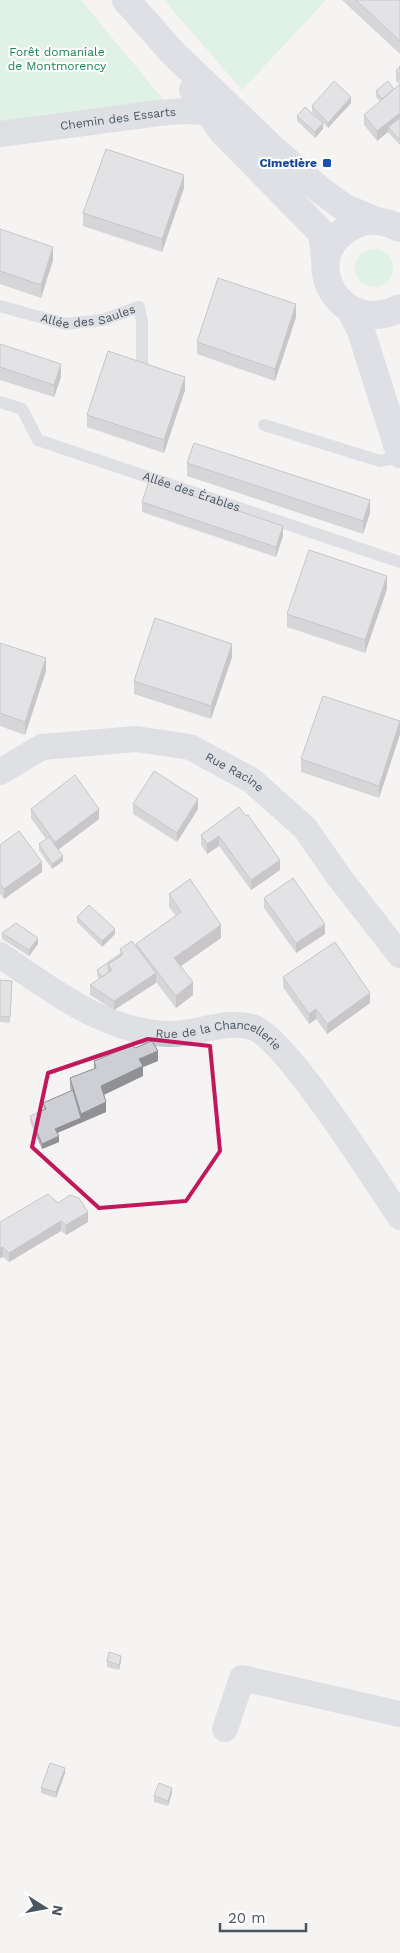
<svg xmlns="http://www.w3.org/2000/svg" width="400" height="1953" font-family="'Work Sans',sans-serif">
<rect width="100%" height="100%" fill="#f5f3f3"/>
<!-- green -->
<path fill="#c3f1d5" d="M0 0H81L166 103 0 125Z
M164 0H326L242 90Z
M355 268a19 19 0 1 1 38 0a19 19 0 1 1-38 0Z"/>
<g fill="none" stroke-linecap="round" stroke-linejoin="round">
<!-- lane -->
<g stroke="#c1cad2" stroke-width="12">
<path id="s1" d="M0 306 65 324 102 320 139 307 142 322V375"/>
<path id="s2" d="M0 402 22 409 38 440 400 562"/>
<path d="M264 425 380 461 400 457"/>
</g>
<!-- street -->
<g stroke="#c1cad2" stroke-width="26">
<path id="s3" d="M0 134 159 113 184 111 228 113"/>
<path id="s4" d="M0 772 42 747 136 739 190 747 251 780 305 828 339 877 400 955"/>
<path id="s5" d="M0 955C50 989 106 1033 169 1034 196 1035 225 1019 252 1027 286 1037 376 1182 400 1217"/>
<path d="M225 1729 242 1678 400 1714"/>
</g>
<!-- secondary -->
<path stroke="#c1cbd6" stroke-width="28" d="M126 0 172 52 271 147 320 190 345 208 374 220
M193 90 222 131 319 230 323 238 326 270
M400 228C383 220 367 217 349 228 296 259 341 339 400 308
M350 309 361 331 400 454"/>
</g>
<!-- wall -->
<path fill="#b0b2b7" d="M342 0H400V54Z
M400 66V145L388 132 377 141 364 125V115L380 101 376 97V91L394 89 400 85 396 81V71Z
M351 103 328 128 312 112V106Z
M297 116 323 129 315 138 297 121Z
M184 188 162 252 83 226V213Z
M0 229 53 260 41 298 0 284Z
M296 317 275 381 197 354V342Z
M0 344 61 377 54 397 0 380Z
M185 390 164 453 87 427V415Z
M187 463 370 513 363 534 187 476Z
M142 502 283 536 276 557 142 512Z
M387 589 365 653 287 627V614Z
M0 643 46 671 25 735 0 726Z
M232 657 211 719 134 694V681Z
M400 734 379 798 301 772V759Z
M133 804 198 809 177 842 133 814Z
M239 807 280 870 251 890 219 846 207 854 201 845V835Z
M31 809 99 819 58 850 63 861 52 869 39 850V844L46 839 31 818Z
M0 845 42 872 4 899 0 894Z
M169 894 221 938 180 966 193 995 176 1008 156 982 114 1010 90 995V985L99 979 97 975V970L120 954V949L136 947V944L176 916 169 907Z
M264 898 325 934 296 953 264 908Z
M77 917 115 934 102 947 77 922Z
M2 933 38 944 29 956 2 939Z
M283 977 370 1003 327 1034 316 1019 309 1024 283 987Z
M0 980 12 987 10 1023 0 1022Z
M135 1048 158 1061 143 1067V1076L104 1095 106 1112 57 1133 59 1142 42 1149 30 1122V1116L44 1110 43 1103 71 1091 70 1088V1078L94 1069V1061Z
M58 1203 88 1222 66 1235 61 1231 9 1262 3 1257 0 1258V1222Z
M107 1661H121L119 1670 107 1667Z
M65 1773 56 1798 41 1793V1788Z
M172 1793 168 1806 154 1802V1796Z"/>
<!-- shaded-wall -->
<path fill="#909195" d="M351 97V103L328 128V123Z
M400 113V123L388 127V132L377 141V131Z
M323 123V129L315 138V132Z
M184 175V188L162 252V239Z
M53 247V260L41 298V285Z
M296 304V317L275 381V369Z
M61 364V377L54 397V385Z
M185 377V390L164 453V440Z
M370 500V513L363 534V521Z
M283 526V536L276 557V547Z
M387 576V589L365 653V640Z
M232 644V657L211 719V706Z
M46 658V671L25 735V722Z
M400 721V734L379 798V786Z
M198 799V809L177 842V833Z
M99 809V819L55 852V842Z
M219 836V846L207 854V844Z
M63 856V861L52 869V864Z
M280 860V870L251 890V880Z
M42 862V872L4 899V889Z
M325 924V934L296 953V943Z
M221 925V938L174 971V958Z
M115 929V934L102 947V941Z
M38 938V944L29 956V950Z
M156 973V983L114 1010V1001Z
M193 982V995L176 1008V996Z
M370 993V1003L327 1034V1024Z
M316 1009V1019L309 1024V1014Z
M158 1051V1061L143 1067V1076L101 1096V1086L139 1059Z
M106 1102V1112L55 1134V1129L81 1118V1114Z
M59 1136V1142L42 1149V1144Z
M88 1212V1222L66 1235V1225Z
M61 1221V1231L9 1262V1253Z
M3 1247V1257L0 1258V1248Z
M121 1656V1661L119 1670V1665Z
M65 1768V1773L56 1798V1792Z
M172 1788V1793L168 1806V1801Z"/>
<!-- building -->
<path fill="#cdcfd5" stroke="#909195" d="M356 0H400V41Z
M400 66V75L396 71Z
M334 81 351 97 328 123 312 106Z
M388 81 394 89 382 99 376 91Z
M400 84V113L377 131 364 115Z
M305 107 323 123 315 132 297 116Z
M400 118V140L388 127Z
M106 149 184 175 162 239 83 213Z
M0 229 53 247 41 285 0 271Z
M218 278 296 304 275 369 197 342Z
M0 344 61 364 54 385 0 367Z
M108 351 185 377 164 440 87 415Z
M194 443 370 500 363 521 187 463Z
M149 481 283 526 276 547 142 502Z
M309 550 387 576 365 640 287 614Z
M155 618 232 644 211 706 134 681Z
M0 643 46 658 25 722 0 713Z
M323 696 400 721 379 786 301 759Z
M154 771 198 799 177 833 133 804Z
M75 775 99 809 55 842 31 809Z
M239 807 246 816 248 815 280 860 251 880 219 836 207 844 201 835Z
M19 831 42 862 4 889 0 884V845Z
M49 837 63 856 52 864 39 844Z
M293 878 325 924 296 943 264 898Z
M190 879 221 925 174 958 193 982 176 996 136 944 181 912 169 894Z
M89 905 115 929 102 941 77 917Z
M16 923 38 938 29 950 2 933Z
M132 941 156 973 114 1001 90 985 112 970 108 964 123 954 120 949Z
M335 942 370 993 327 1024 316 1009 309 1014 283 977Z
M120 954 121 956 108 964V969L110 971 102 977 97 970Z
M0 980 12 981 10 1017 0 1016Z
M152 1041 158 1051 139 1059 143 1066 101 1086 106 1102 81 1114 70 1078 96 1068 94 1061 133 1045 135 1048Z
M73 1090 81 1118 55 1129 59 1136 42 1144 30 1116 46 1109 43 1103Z
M48 1194 58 1203 70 1195 79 1198 88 1212 66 1225 61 1221 9 1253 3 1247 0 1248V1222Z
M109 1652 121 1656 119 1665 107 1661Z
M50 1763 65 1768 56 1792 41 1788Z
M159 1783 172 1788 168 1801 154 1796Z"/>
<!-- marked area -->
<path d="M0 0H400V1953H0ZM148 1039 210 1046 220 1151 186 1201 99 1208 32 1147 48 1073Z" fill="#f5f3f3" fill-opacity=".55" fill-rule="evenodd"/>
<path fill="none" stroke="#c2185b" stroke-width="4" stroke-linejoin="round" d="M148 1039 210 1046 220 1151 186 1201 99 1208 32 1147 48 1073Z"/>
<!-- markers -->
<rect fill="#1a4fb4" stroke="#fff" stroke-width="2" x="322" y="158" width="10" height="10" rx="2.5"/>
<g text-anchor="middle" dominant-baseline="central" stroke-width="4.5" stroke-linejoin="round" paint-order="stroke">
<!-- park labels -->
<g font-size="12" fill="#17864f" stroke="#fff">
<text x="57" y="52">Forêt domaniale<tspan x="57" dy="14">de Montmorency</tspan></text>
</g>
<!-- street labels -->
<g font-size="12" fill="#4a5661" stroke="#fff">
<text stroke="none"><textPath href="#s3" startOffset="119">Chemin des Essarts</textPath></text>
<text stroke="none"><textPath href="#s1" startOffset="91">Allée des Saules</textPath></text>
<text stroke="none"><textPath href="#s2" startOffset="220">Allée des Érables</textPath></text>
<text stroke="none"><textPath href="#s4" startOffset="249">Rue Racine</textPath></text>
<text stroke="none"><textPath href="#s5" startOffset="242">Rue de la Chancellerie</textPath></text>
</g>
<!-- transit labels -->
<g font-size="12" font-weight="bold" fill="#164399" stroke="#fff" text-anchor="end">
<text x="317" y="163">Cimetière</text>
</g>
</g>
<!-- north arrow -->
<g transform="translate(45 1908) rotate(101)" stroke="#ffffff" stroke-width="4" paint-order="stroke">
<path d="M0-4L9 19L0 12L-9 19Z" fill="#4a5661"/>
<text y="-8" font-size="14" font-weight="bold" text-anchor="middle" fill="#4a5661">N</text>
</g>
<!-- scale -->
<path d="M220 1923v8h86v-8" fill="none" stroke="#4a5661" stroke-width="2.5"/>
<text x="228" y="1923" font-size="15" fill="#4a5661" stroke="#ffffff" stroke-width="4" paint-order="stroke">20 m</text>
</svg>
